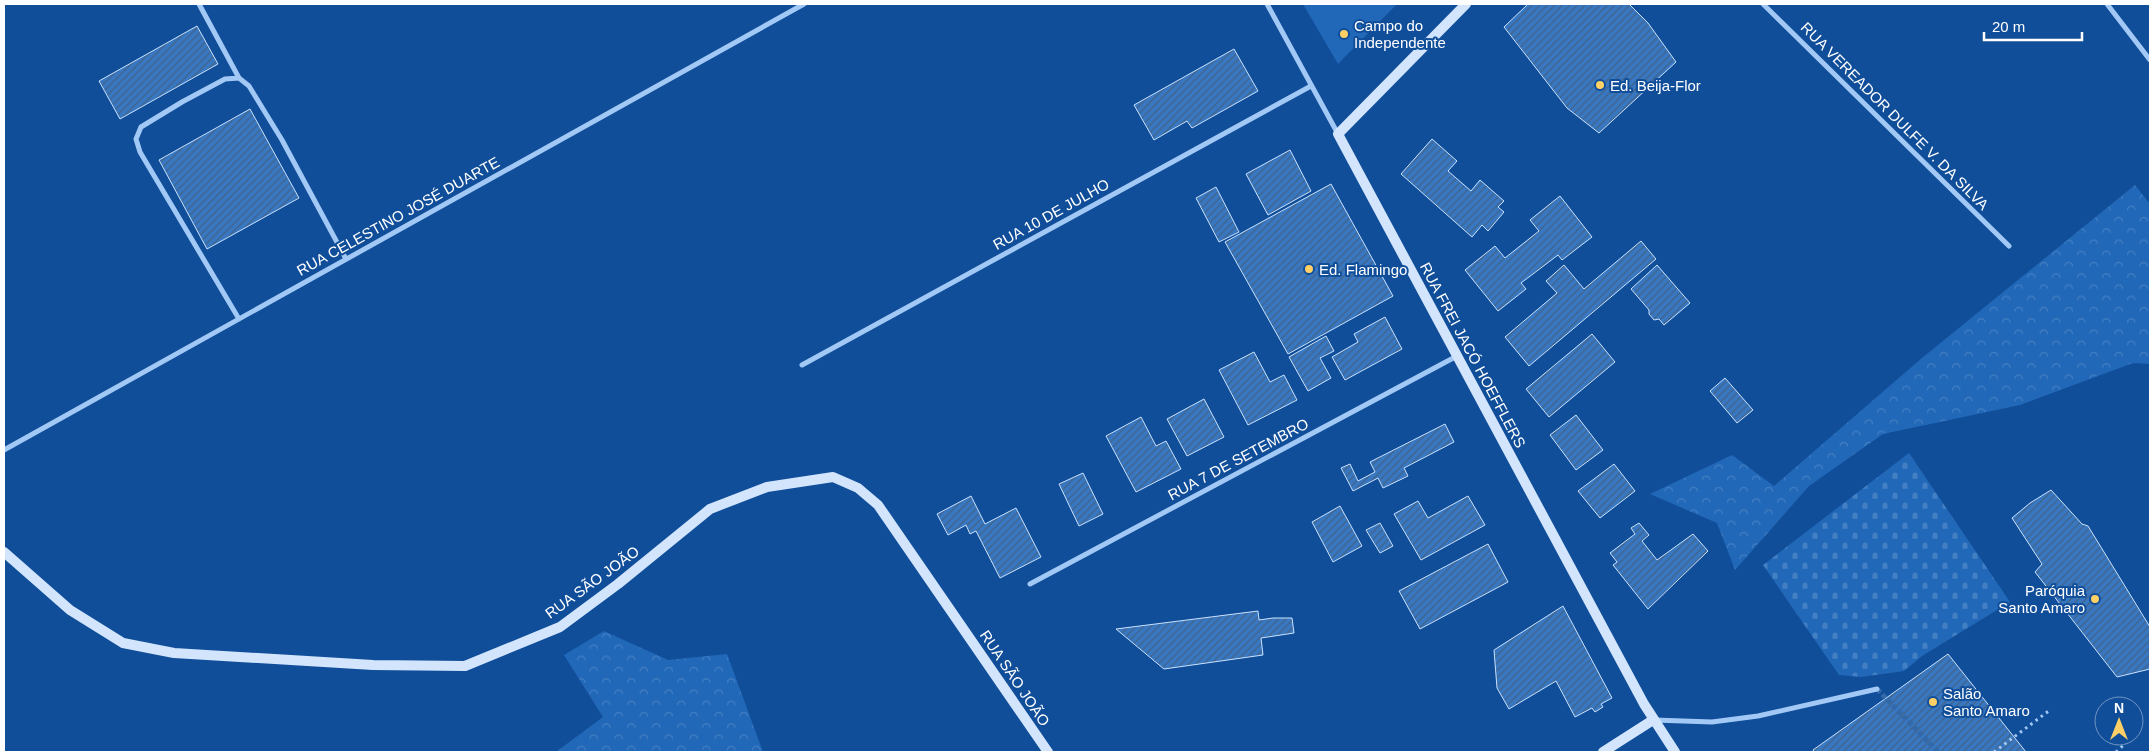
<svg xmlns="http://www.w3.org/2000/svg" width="2154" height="756" font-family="Helvetica,sans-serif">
<defs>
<pattern id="forest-crowns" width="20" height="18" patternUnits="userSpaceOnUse" patternTransform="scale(1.25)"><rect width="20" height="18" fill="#2268b8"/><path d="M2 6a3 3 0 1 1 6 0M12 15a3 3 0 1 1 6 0" fill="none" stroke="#437fc3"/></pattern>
<pattern id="cemetery-stones" width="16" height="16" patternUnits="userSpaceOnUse" patternTransform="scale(1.25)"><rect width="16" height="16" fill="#2268b8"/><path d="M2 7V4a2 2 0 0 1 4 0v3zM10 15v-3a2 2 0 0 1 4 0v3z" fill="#437fc3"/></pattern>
<pattern id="building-hatch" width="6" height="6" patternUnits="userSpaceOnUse" patternTransform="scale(1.25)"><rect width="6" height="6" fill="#3877c1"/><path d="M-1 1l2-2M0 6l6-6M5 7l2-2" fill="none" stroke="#426286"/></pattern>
</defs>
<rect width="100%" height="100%" fill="#104e9a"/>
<!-- forest -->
<path fill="url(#forest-crowns)" d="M2135 185 2150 204V364L2133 363 2020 405 1883 434 1809 486 1735 570 1717 523 1650 494 1732 455 1774 486 1922 358Z
M604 631 668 660 727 654 763 752H556L603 717 564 655Z"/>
<!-- cemetery -->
<path fill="url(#cemetery-stones)" d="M1909 453 2010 602 1922 656 1904 671 1861 677 1839 675 1763 565Z"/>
<!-- pitch -->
<path fill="#2268b8" d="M1303 4H1397L1338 64Z"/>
<!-- building -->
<path fill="url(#building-hatch)" stroke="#cae2fe" d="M1528 4H1629L1648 23 1676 62 1599 133 1567 108 1504 27Z
M197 26 218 64 120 119 99 81Z
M1234 49 1258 91 1192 128 1187 121 1154 140 1134 105Z
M250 109 299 198 207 249 159 160Z
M1432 139 1457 161 1448 171 1471 191 1480 180 1504 201 1498 207 1504 212 1488 231 1482 225 1472 237 1401 174Z
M1290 150 1311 191 1268 215 1246 174Z
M1331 184 1393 296 1288 354 1225 242Z
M1216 187 1239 232 1219 242 1196 198Z
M1560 196 1592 237 1562 260 1558 255 1521 283 1526 289 1498 311 1465 270 1495 246 1505 258 1539 231 1530 220Z
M1641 241 1656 259 1529 366 1505 337 1557 293 1546 281 1564 265 1584 289Z
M1657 265 1690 303 1664 325 1659 319 1654 320 1649 314V310L1631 289Z
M1385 317 1402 349 1345 380 1332 357 1358 342 1354 334Z
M1592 334 1615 362 1549 417 1526 389Z
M1326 336 1334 351 1320 358 1331 378 1308 391 1289 357Z
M1254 352 1270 382 1284 375 1297 400 1248 425 1219 370Z
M1725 378 1753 410 1737 423 1710 391Z
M1204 399 1224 437 1187 456 1167 419Z
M1576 415 1603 450 1576 470 1550 435Z
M1141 417 1156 446 1166 441 1181 469 1136 492 1106 436Z
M1445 424 1454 442 1404 468 1408 476 1383 488 1378 478 1353 491 1341 468 1350 464 1358 481 1375 472 1370 462Z
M1614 464 1635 491 1600 518 1578 491Z
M1083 473 1103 514 1079 526 1059 484Z
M2051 490 2082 524 2088 526 2150 627V669L2117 677 2035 572 2042 564 2012 518 2030 503Z
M971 496 985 524 1016 508 1041 557 1000 578 976 531 970 534 966 525 948 535 937 514Z
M1468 496 1485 525 1421 560 1394 514 1418 501 1428 518Z
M1340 506 1362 546 1333 562 1312 522Z
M1380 523 1393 546 1380 553 1366 530Z
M1639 523 1649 535 1642 541 1657 560 1693 534 1708 551 1648 609 1613 565 1617 562 1610 553 1635 534 1631 528Z
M1488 544 1508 582 1420 629 1399 591Z
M1563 606 1612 698 1601 704 1603 707 1595 712 1592 708 1575 717 1556 681 1509 709 1497 688 1494 650Z
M1258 611 1259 620 1273 618H1292L1294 633 1261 638 1263 655 1164 669 1116 629Z
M1948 654 2026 752H1814L1813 750Z"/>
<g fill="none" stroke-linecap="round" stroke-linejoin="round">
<!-- street-tunnel -->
<path stroke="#3469a9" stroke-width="5" stroke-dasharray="5 2.5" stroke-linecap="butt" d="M1877 689 1938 752"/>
<!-- path -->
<path stroke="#a2c8f5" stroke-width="3" stroke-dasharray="2.5 4" stroke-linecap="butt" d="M1994 752 2050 710
M2116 752 2128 741"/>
<!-- street -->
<path stroke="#a2c8f5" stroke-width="5" d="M199 4 239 78
M1267 4 1338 134
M1763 4 2009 246
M2107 4 2150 60
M239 319 140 152 136 139 141 127 182 102 225 79 239 78 249 86 282 140 346 259
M802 365 1311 86
M4 450 804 4
M1030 584 1457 356
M1654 720 1712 722 1758 716 1877 689"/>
<!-- secondary -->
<path stroke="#d2e5fd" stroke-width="10" d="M1466 4 1338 134 1644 704 1675 752
M4 552 70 610 123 643 174 653 373 665 465 666 560 627 618 584 710 509 767 487 833 477 858 488 878 505 1048 752
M1603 752 1653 720"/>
</g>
<!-- markers -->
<g fill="#ffd065" stroke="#104e9a" stroke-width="2">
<circle cx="1344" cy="34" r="5"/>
<circle cx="1600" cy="85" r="5"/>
<circle cx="1309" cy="269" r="5"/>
<circle cx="2095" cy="599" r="5"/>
<circle cx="1933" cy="702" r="5"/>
</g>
<g text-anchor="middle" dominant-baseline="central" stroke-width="4" stroke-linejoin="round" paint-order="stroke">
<!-- poi labels -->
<g font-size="15" fill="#fff" stroke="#104e9a" text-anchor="start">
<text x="1354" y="25">Campo do<tspan x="1354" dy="17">Independente</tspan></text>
<text x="1610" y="85">Ed. Beija-Flor</text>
<text x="1319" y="269">Ed. Flamingo</text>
<text x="2085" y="590" text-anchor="end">Paróquia<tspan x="2085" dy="17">Santo Amaro</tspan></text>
<text x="1943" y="693">Salão<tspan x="1943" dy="17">Santo Amaro</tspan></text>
</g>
<!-- street labels -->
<g font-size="15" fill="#fff" stroke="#104e9a">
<text transform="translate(1895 116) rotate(45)">RUA VEREADOR DULFE V. DA SILVA</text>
<text transform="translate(1051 214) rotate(-29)">RUA 10 DE JULHO</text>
<text transform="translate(398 216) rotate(-29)">RUA CELESTINO JOSÉ DUARTE</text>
<text transform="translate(1473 355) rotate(62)">RUA FREI JACÓ HOEFFLERS</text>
<text transform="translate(1238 459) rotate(-28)">RUA 7 DE SETEMBRO</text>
<text transform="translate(592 582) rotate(-36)">RUA SÃO JOÃO</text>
<text transform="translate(1015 678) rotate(56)">RUA SÃO JOÃO</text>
</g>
</g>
<!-- border -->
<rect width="2154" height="756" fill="none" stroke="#ffffff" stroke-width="10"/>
<!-- north arrow -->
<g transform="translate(2119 721)"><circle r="24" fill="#104e9a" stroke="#7095c2"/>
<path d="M0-4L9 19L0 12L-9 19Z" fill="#ffd065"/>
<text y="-8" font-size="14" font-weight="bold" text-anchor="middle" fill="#ffffff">N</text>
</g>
<!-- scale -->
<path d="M1984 32v8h98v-8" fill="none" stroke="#ffffff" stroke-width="2.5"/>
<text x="1992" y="32" font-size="15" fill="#ffffff" stroke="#104e9a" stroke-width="4" paint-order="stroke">20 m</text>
</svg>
